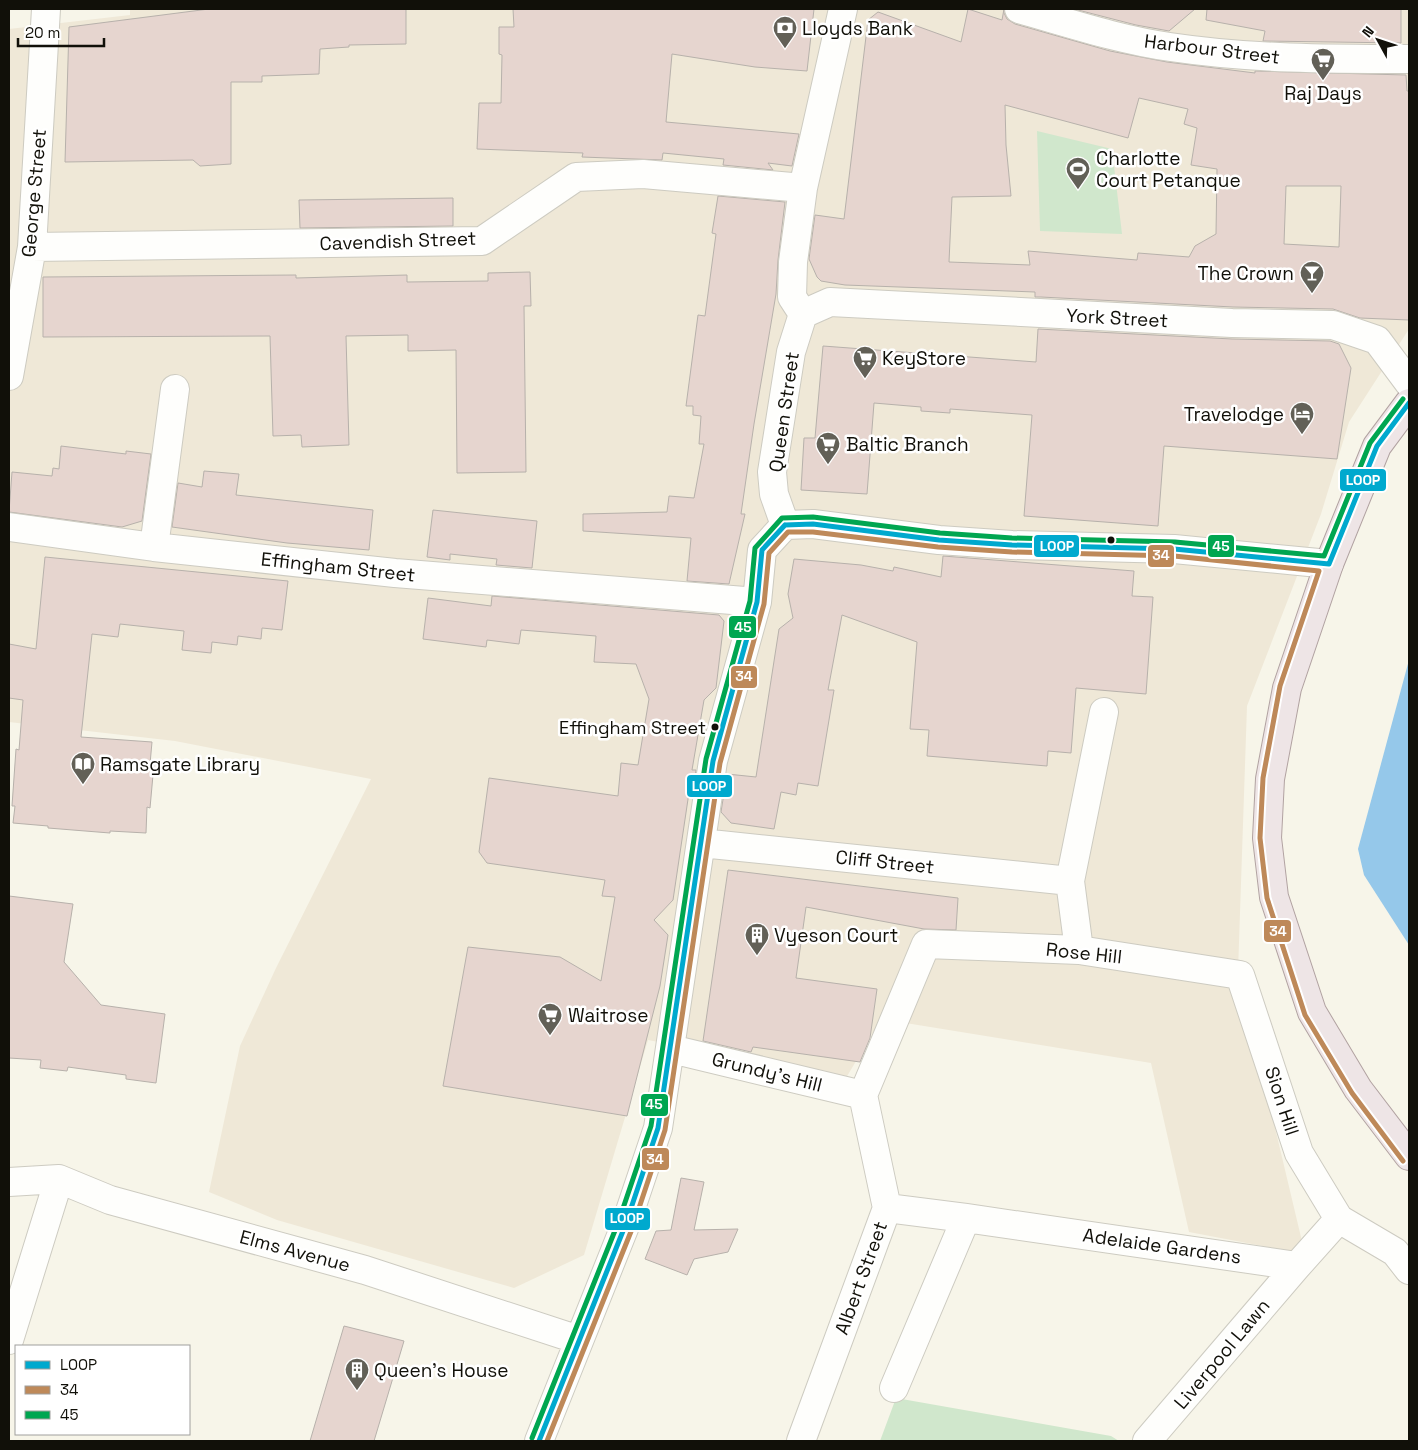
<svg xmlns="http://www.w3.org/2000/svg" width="1418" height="1450" font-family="'Space Grotesk',sans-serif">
<rect width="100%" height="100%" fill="#f7f5e9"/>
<!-- commercial -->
<path fill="#efe8d7" d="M130 9H1409V329L1349 422 1321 514 1247 706 1238 972 1305 1254 1189 1232 1151 1063 881 1019 846 1078 648 1040 584 1255 514 1288 277 1220 209 1192 240 1046 276 968 371 779 175 741 9 722V29L130 15Z"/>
<!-- green -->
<path fill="#d0e7cc" d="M1037 131 1112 149 1122 234 1040 231Z
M896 1398 1111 1436 1119 1441H880Z"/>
<!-- water -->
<path fill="#95c8ea" d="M1409 660V945L1364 875 1358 849Z"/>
<!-- building -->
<path fill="#e6d5cf" stroke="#b7b1ab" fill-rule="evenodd" d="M209 9H406V44L349 45V47L320 49 319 74 262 76V82H231V164L200 166 193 160 65 162 69 27Z
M513 9H814L807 71 755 67 672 54 666 122 799 134 792 166 768 163 773 170 723 165 724 159 663 153 662 160 582 157 583 153 477 149 479 103H501L502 55 499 54V27H514Z
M968 9 1002 20 1004 9V13L1007 19 1015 24 1110 51 1167 62 1255 73V71L1406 75 1407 91H1409V320L1360 318 1333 309 1233 307 1041 297H1035V292L845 285 821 281 817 277 809 259 815 215 844 219 868 20 878 12 961 42ZM1139 98 1188 109 1184 124 1197 128 1191 165 1217 169 1216 234 1195 246 1189 257 1138 253 1137 260 1028 251 1030 265 949 262 952 197 1011 196 1006 145 1005 105 1128 138ZM1286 186H1341L1339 247 1284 244Z
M1074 9H1195L1169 31 1136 25Z
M1207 9H1401V43L1263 41 1265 31 1206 20Z
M718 196 785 202 778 260 776 294 754 424 741 514H745L729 584 687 581 691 538 583 531V514L667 512 669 496 694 498 704 444H699L701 416 693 415V406H686L698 315 705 316 716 234 712 233Z
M453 198V226L300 228 299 200Z
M530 272 531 306H524L526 472 457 473 456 350 408 351V335L346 336 349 445 302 447 301 435 273 436 270 336 43 337V277L296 275V278L407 275V282L488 281V273Z
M1038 329 1232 339 1330 341 1339 344 1351 368 1337 459 1164 446 1158 526 1024 516 1032 415 950 409V413L921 411V407L874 403 867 494 801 490 804 438H815L823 346 1036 362Z
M61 446 126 454V451L151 454 142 521 122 527 9 512 12 472 52 476 53 468 59 469Z
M204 471 239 474 236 495 373 510 369 550 287 543 172 527 178 483 202 487Z
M433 510 537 521 532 568 496 565 497 559 450 554V560L427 557Z
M943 556 1134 571 1132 596 1153 597 1146 694 1076 688 1071 753 1048 751 1047 766 927 756 929 730 910 729 917 642 842 615 828 690H834L818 786 798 783 796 795 781 792 774 829 731 823 721 812 727 774 756 777 779 629 793 618 788 594 794 559 861 565 893 571 894 567 941 577Z
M45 557 288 581 282 630 262 628 261 639 238 636 237 645 212 642 211 653 182 650 184 631 120 624 118 637 92 634 81 737 152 742 150 764H154L150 808 147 807 146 833 110 831V833L48 828V826L13 823 15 806H12L16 749 19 750 23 700 9 698V644L36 649Z
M492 596 719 615 724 621 716 688 704 700 692 770H696L694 782 691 779 673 900 654 920 668 935 660 986 627 1116 443 1086 468 947 560 957 601 981 615 897 602 896 605 880 487 863 479 852 489 778 618 796 621 763 638 765 649 699 636 664 594 662 596 636 521 630 519 644 487 640 486 647 423 639 428 598 491 606Z
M728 870 958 898 956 930 924 929 806 907 796 978 877 989 870 1038 860 1062 753 1047 751 1052 703 1041Z
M9 896 73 904 64 962 101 1005 165 1014 156 1083 126 1079V1075L68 1067 67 1071 40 1068 41 1060 9 1058Z
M681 1178 704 1182 694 1230 738 1229 728 1252 694 1259 687 1275 645 1259 656 1231 671 1230Z
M344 1326 404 1341 374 1441H310Z"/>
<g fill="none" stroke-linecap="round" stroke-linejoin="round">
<defs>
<path id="minor" d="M1019 9C1069 23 1120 40 1170 47 1250 59 1329 59 1409 59
M32 247 482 241 576 177 643 174 803 188
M803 314 830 302 1232 323 1333 325 1377 340 1409 383
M803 314 792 297 793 262 803 188 843 9
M9 376 32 247 46 9
M785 525 813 524 939 540 1012 545 1174 549 1329 564
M785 525 774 494 772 472 791 352 803 314
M9 527 154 547 395 573 757 602
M154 547 175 389
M701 843 1070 881
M1079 950 1070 881 1104 712
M671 1049 863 1095
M9 1182 59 1179 110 1200 365 1270 579 1340
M887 1208 966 1218 1297 1266 1339 1219
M9 1340 59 1179
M894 1388 966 1218
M539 1441 625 1226 658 1128 713 761 757 602 762 550 785 525
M801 1441 887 1208 863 1095 926 944 1079 950 1240 975 1299 1153 1339 1219 1395 1252 1409 1270
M1147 1441 1297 1266"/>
<path id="major" d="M1409 403 1377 446 1329 564 1287 688 1270 779 1267 838 1274 897 1312 1012 1358 1089 1409 1156"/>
</defs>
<!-- minor casing -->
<use href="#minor" stroke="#cdcbc1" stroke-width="30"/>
<!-- major casing -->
<use href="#major" stroke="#b1a2a1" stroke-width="30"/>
<!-- minor -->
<use href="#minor" stroke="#fefefc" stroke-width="28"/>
<!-- major -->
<use href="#major" stroke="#eee5e6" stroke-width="28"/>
<defs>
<path id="bus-1" d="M785 525 813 524 939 540 1012 545 1174 549 1329 564
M1329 564 1377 446 1409 403
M539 1441 625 1226 658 1128 713 761 757 602 762 550 785 525"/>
<path id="bus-2" d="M547 1441 632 1229 665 1130 720 763 764 604 769 553 788 532H813L938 547 1012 552 1174 556 1319 571 1280 686 1263 778 1260 838 1267 898 1305 1015 1352 1093 1403 1161"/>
<path id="bus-3" d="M532 1438 618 1223 651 1126 706 759 750 601 755 548 782 518 813 517 940 533 1012 538 1175 542 1324 556 1370 443 1403 399"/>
</defs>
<!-- bus-1 casing -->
<use href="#bus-1" stroke="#fff" stroke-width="9"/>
<!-- bus-2 casing -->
<use href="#bus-2" stroke="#fff" stroke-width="9"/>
<!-- bus-3 casing -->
<use href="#bus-3" stroke="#fff" stroke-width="9"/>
<!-- bus-1 -->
<use href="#bus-1" stroke="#00a9ce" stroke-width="5"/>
<!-- bus-2 -->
<use href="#bus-2" stroke="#be8959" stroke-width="5"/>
<!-- bus-3 -->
<use href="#bus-3" stroke="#00a651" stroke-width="5"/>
</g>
<!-- icons -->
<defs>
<symbol id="bank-pin" viewBox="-11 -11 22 30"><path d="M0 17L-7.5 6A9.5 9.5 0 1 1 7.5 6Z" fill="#626057" stroke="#fff"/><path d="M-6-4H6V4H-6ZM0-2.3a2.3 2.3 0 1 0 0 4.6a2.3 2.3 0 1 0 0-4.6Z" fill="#fff"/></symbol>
<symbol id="supermarket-pin" viewBox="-11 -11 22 30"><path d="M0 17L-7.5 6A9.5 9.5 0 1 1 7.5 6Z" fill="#626057" stroke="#fff"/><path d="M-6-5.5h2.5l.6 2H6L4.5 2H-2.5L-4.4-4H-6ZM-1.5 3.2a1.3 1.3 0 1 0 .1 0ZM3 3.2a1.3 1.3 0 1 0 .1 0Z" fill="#fff"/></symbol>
<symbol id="stadium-pin" viewBox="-11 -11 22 30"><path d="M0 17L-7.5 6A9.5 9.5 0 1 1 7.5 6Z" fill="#626057" stroke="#fff"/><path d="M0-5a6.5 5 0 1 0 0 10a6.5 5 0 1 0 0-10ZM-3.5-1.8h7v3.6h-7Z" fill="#fff"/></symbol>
<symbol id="bar-pin" viewBox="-11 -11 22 30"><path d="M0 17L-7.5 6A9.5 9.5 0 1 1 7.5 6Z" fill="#626057" stroke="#fff"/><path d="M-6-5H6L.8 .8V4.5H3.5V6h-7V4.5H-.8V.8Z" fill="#fff"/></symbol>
<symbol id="hotel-pin" viewBox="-11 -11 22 30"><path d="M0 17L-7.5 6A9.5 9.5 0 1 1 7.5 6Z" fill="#626057" stroke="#fff"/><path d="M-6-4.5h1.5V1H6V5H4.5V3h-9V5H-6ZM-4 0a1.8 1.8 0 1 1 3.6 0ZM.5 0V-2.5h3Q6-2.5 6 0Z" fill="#fff"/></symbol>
<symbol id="library-pin" viewBox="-11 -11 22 30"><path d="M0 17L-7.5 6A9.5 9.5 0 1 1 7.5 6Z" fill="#626057" stroke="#fff"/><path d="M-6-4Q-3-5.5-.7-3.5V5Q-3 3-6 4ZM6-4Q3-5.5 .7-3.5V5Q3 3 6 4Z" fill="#fff"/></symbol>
<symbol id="building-pin" viewBox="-11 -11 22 30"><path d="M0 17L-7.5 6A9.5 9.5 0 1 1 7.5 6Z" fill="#626057" stroke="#fff"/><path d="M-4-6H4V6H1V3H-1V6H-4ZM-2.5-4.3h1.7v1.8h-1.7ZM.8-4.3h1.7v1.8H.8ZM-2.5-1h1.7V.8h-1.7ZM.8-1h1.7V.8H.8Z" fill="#fff"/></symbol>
</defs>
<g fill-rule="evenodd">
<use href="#bank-pin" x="771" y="14" width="28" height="38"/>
<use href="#supermarket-pin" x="1309" y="46" width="28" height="38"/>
<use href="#stadium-pin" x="1064" y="155" width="28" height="38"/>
<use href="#bar-pin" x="1298" y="259" width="28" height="38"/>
<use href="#supermarket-pin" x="851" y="344" width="28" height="38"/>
<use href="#hotel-pin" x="1288" y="400" width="28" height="38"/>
<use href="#supermarket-pin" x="814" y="430" width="28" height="38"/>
<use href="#library-pin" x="69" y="750" width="28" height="38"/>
<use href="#building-pin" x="743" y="921" width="28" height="38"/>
<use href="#supermarket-pin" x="536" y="1001" width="28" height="38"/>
<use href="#building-pin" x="343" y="1356" width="28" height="38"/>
</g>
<!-- markers -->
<g fill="#111009" stroke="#fff" stroke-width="2">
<circle cx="1111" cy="540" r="4.5"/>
<circle cx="715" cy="727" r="4.5"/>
</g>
<g text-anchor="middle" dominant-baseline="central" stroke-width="5" stroke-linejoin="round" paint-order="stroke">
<!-- bus labels -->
<g font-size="18" fill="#111009" stroke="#fff" text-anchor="end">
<text x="706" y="727">Effingham Street</text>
</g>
<!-- poi labels -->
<g font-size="19" fill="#111009" stroke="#fff" text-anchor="start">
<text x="802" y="28">Lloyds Bank</text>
<text x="1323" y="93" text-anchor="middle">Raj Days</text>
<text x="1096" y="158">Charlotte<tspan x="1096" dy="22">Court Petanque</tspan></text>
<text x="1294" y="273" text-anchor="end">The Crown</text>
<text x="882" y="358">KeyStore</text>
<text x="1284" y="414" text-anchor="end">Travelodge</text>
<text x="846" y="444">Baltic Branch</text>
<text x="100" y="764">Ramsgate Library</text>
<text x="774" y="935">Vyeson Court</text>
<text x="568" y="1015">Waitrose</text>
<text x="374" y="1370">Queen's House</text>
</g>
<!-- street labels -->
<g font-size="19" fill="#111009" stroke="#fff">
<text transform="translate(1212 49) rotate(7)">Harbour Street</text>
<text transform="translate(34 193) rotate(-85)">George Street</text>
<text transform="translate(398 241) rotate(-2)">Cavendish Street</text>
<text transform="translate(1117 318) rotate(3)">York Street</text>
<text transform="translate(784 412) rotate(-82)">Queen Street</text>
<text transform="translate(338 567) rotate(6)">Effingham Street</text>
<text transform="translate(885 862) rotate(6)">Cliff Street</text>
<text transform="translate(1084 953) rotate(6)">Rose Hill</text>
<text transform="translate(767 1072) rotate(14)">Grundy's Hill</text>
<text transform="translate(1282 1101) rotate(72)">Sion Hill</text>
<text transform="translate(1162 1246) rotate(8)">Adelaide Gardens</text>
<text transform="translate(295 1251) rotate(15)">Elms Avenue</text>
<text transform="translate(861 1278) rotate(-70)">Albert Street</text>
<text transform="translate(1222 1354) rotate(-50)">Liverpool Lawn</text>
</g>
</g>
<g stroke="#fff" stroke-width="2">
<rect x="1339" y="468" width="48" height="24" rx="5" fill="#00a9ce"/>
<rect x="1033" y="534" width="47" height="24" rx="5" fill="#00a9ce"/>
<rect x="1207" y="534" width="28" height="24" rx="5" fill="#00a651"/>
<rect x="1147" y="544" width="28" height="24" rx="5" fill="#be8959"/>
<rect x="728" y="615" width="29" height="24" rx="5" fill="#00a651"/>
<rect x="730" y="665" width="28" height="24" rx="5" fill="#be8959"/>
<rect x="686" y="774" width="47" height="24" rx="5" fill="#00a9ce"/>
<rect x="1263" y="919" width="29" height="24" rx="5" fill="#be8959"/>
<rect x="640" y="1093" width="29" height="24" rx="5" fill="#00a651"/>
<rect x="641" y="1147" width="29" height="24" rx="5" fill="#be8959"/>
<rect x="604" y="1207" width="47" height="24" rx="5" fill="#00a9ce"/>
</g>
<g font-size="14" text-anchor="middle" font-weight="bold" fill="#fff">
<text x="1363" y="485">LOOP</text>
<text x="1057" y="551">LOOP</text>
<text x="1221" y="551">45</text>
<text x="1161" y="560">34</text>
<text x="743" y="632">45</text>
<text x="744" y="681">34</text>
<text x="709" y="791">LOOP</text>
<text x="1278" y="936">34</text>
<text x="654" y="1109">45</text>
<text x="655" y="1164">34</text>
<text x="627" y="1223">LOOP</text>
</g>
<!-- border -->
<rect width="1418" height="1450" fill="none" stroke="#111009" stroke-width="20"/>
<!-- legend -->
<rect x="15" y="1345" width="175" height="90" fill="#ffffff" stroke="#a09f9d"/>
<rect x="25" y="1361" width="25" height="8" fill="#00a9ce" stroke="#a09f9d"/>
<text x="60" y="1370" font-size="15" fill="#111009">LOOP</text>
<rect x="25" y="1386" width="25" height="8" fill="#be8959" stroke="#a09f9d"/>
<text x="60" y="1395" font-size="15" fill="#111009">34</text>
<rect x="25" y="1411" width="25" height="8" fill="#00a651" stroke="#a09f9d"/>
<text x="60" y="1420" font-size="15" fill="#111009">45</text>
<!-- north arrow -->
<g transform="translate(1378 40) rotate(310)" stroke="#ffffff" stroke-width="4" paint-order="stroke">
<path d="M0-4L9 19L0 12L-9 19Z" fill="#111009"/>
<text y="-8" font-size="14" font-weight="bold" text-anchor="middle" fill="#111009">N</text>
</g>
<!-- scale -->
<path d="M18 38v8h86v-8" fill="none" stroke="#111009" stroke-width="2.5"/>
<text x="25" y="38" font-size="15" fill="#111009" stroke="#ffffff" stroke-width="4" paint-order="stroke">20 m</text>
</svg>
